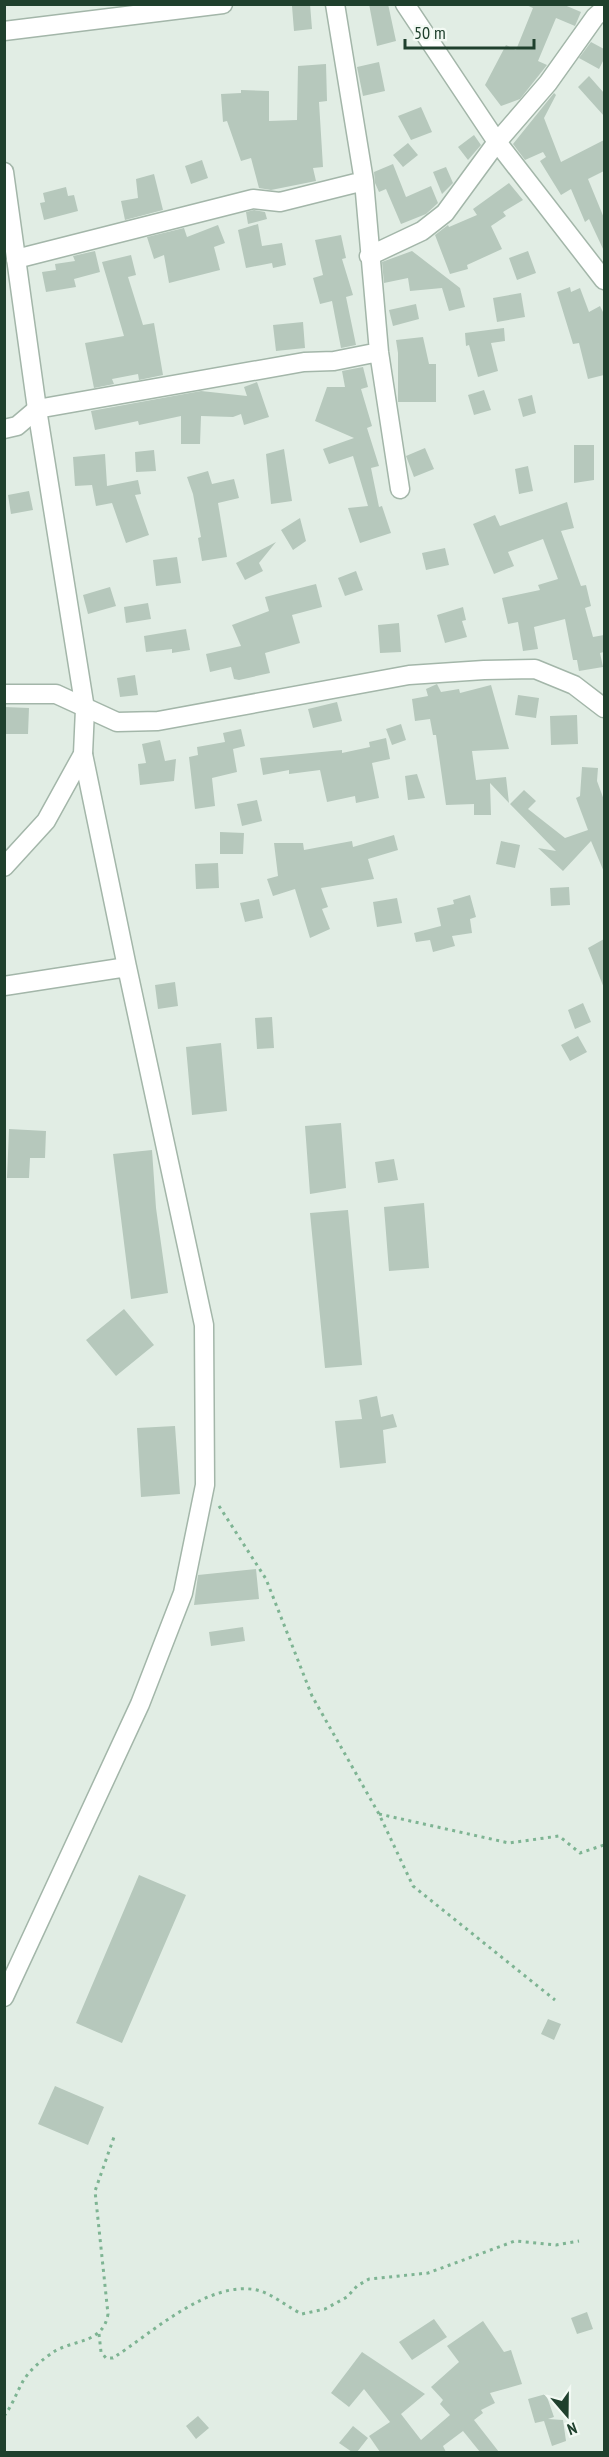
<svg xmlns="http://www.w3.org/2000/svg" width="609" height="2457" font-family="'PT Sans Narrow',sans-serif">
<rect width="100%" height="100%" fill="#e1ede4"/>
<!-- building -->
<path fill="#b6c8bc" d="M310 4 312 29 294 31 292 6Z
M369 4H388L396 41 377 46Z
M524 4H562L581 12 575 26 556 18 538 61 547 65 520 99 501 106 485 85 506 45 516 50 533 8Z
M591 42 604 49V59L599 69 579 58Z
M379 62 385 91 363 96 357 67Z
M326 64 327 101 319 102 323 167 313 168 316 181 271 190 259 188 251 158 241 161 227 121 223 122 221 94 241 93V90L269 91V121L297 120 298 66Z
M589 76 604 93V116L578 87Z
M554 93 556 95 544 118 561 162 604 140V171L588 179 604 218V251L589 219 585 222 571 189 561 195 540 161 546 157 543 152 525 160 513 144Z
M421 107 432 132 411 140 398 116Z
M474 135 481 145 468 160 458 147Z
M408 143 418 155 403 167 393 155Z
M202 160 208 178 191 184 185 166Z
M393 164 406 197 431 186 438 203 426 214 401 224 386 189 379 192 375 183 374 172Z
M446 167 453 183 442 194 433 172Z
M154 174 163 210 125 220 121 201 138 198 136 179Z
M509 183 523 200 503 212 506 216 491 226 502 249 467 265 468 269 450 274 435 235 448 225 449 227 477 215 473 209Z
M66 187 68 196 74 195 78 211 44 220 40 203 45 202 43 193Z
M254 210 265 212 267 219 248 224 246 212Z
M258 224 262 246 282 243 286 265 273 268 272 263 246 268 238 230Z
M218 225 225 243 214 247 220 270 169 283 164 255 154 259 147 237 184 228 187 237Z
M341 235 346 258 342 259 353 295 346 297 356 345 341 348 332 301 320 304 313 278 323 275 315 240Z
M95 251 100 272 74 279 76 287 46 292 42 272 56 270 55 264 75 261 73 256Z
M412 251 460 288 465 307 449 311 442 288 410 291 408 278 384 283 382 262Z
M528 251 536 273 517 280 509 258Z
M131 255 136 275 128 277 143 325 154 323 163 375 139 380 138 374 112 379 114 384 94 388 85 343 124 336 102 262Z
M570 287 571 292 580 288 589 312 600 306 604 314V375L588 379 579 343 573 344 557 292Z
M521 293 525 317 497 322 493 298Z
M416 304 419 319 393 326 389 310Z
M303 322 305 348 276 351 273 325Z
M504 328 505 341 491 343 498 371 478 377 469 345 466 346 465 333Z
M423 337 429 364H436V402H398V353L396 340Z
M363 367 368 387 361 389 372 426 367 428 379 466 371 468 379 507 382 506 391 533 360 543 348 508 368 506 353 456 329 464 323 449 354 438 315 421 327 387H345L342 371Z
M257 382 269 417 244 425 241 414 233 417 201 416 200 444H181V416L139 425 138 421 95 430 91 411 201 391 247 396 244 387Z
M484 390 491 410 474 415 468 395Z
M532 395 536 413 523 417 518 399Z
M574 445H594V480L574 483Z
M425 448 434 469 414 477 406 456Z
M284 449 292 501 271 504 266 454Z
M154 450 156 471 136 472 135 452Z
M105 454 107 486 138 480 141 494 135 495 149 535 126 543 112 503 96 506 92 485 75 486 73 457Z
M528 466 533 491 519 494 515 469Z
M208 471 212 484 234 479 239 498 218 503 227 557 202 561 198 538 201 537 193 494 187 477Z
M29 491 33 510 11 514 8 495Z
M567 502 574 528 561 531 581 586 586 585 591 606 585 608 593 637 604 635V652L600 653 603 667 579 671 577 660H573L565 619 534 627 538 649 523 651 518 622 508 624 502 598 540 590 538 585 558 579 543 539 508 552 514 566 494 574 473 524 495 515 500 526Z
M300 518 306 541 293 550 281 530Z
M276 542 259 563 263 571 245 580 236 563Z
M445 548 449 565 426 570 422 553Z
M177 557 181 583 156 586 153 560Z
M356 571 363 590 345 596 338 578Z
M316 584 322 607 292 615 300 643 265 653 270 673 239 680 234 679 231 667 210 672 206 654 241 646 232 625 269 611 265 597Z
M110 587 116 606 88 614 83 595Z
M148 603 151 619 126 623 124 607Z
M463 607 466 620 462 621 467 637 445 643 437 615Z
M399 623 401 652 380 653 378 625Z
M186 629 190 650 172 653V649L146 652 144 636Z
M135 675 138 695 120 697 117 678Z
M437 684 441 692 459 689 460 693 491 685 509 749 472 751 476 780 506 777 509 803 490 783 491 815H474V804L446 805 436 735H433L430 719 415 721 412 699 428 696 426 689Z
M518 695 539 698 536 718 515 715Z
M337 702 342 721 313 728 308 709Z
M4 707 29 708 28 734H4Z
M577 715 578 744 551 745 550 716Z
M401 724 406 740 392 745 386 729Z
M241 729 245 746 233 749 237 772 212 778 215 806 195 809 189 757 198 755 197 747 225 742 223 733Z
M386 738 390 759 372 763 379 798 356 803 355 796 327 802 320 770 289 774V770L263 775 260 758 342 750V753L370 747 369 742Z
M160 740 165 761 176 759 174 781 140 785 138 764 146 763 142 744Z
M582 767 598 768 597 781 604 800V872L591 841 563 871 538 848 556 851 510 804 524 790 536 801 528 809 565 838 588 830 576 798 580 796Z
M417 774 425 798 408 800 405 776Z
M257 800 262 821 242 826 237 804Z
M220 832 244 833 243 854H220Z
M394 835 398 850 368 859 374 879 321 888 328 907 322 909 330 929 310 938 295 889 273 896 267 879 278 876 274 843H303L304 850 352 841 353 847Z
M501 841 520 845 515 868 496 864Z
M218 863 219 888 196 889 195 864Z
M569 887 570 905 551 906 550 888Z
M470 895 476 917 470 919 472 933 452 936 455 946 433 952 430 940 416 942 414 933 441 926 437 908 454 904 453 900Z
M397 898 402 923 377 927 373 902Z
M259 899 263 918 245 922 240 903Z
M604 939V988L588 948Z
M175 982 178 1006 158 1009 155 985Z
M583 1003 591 1022 575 1029 568 1010Z
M272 1017 274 1048 257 1049 255 1018Z
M578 1036 587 1052 570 1061 561 1045Z
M221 1043 227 1111 192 1115 186 1047Z
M341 1123 346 1188 310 1194 305 1126Z
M9 1129 46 1131 45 1158H30L29 1178H7Z
M152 1150 156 1208 168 1293 131 1299 113 1154Z
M394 1159 398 1180 378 1183 375 1162Z
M424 1203 429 1268 389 1271 384 1207Z
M348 1210 362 1365 325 1368 310 1213Z
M124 1309 154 1345 116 1376 86 1340Z
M377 1396 381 1417 393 1414 397 1427 383 1430 386 1463 340 1468 335 1421 362 1419 359 1400Z
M175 1426 180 1494 141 1497 137 1428Z
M256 1569 259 1599 194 1605 198 1575Z
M243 1627 245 1641 211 1646 209 1632Z
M139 1875 186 1895 122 2043 76 2023Z
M548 2019 561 2024 554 2040 541 2034Z
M55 2086 104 2107 88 2145 38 2124Z
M587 2312 593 2329 577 2334 571 2318Z
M434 2319 447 2337 412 2360 399 2342Z
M483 2321 504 2352 511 2350 522 2384 490 2393 495 2403 481 2410 483 2413 474 2420 499 2452H480L463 2431 443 2446 446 2452H380L369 2436 390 2422 364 2389 349 2407 331 2393 362 2352 425 2394 401 2414 421 2440 450 2415 440 2404 443 2400 431 2387 459 2362 447 2346Z
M546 2394 554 2417 548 2419 563 2420 566 2441 552 2446 544 2421 535 2423 528 2399Z
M198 2416 209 2428 196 2439 186 2426Z
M353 2426 368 2438 357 2452H352L339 2443Z"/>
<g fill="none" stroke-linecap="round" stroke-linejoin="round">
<defs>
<path id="minor" d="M335 4 364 181 379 352 400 489
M405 4 497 142 604 280
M4 31 223 4
M369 256 422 231 445 213 497 142 548 83 595 17 604 9
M16 259 253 199 280 202 364 181
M4 429 17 426 37 409 304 362 334 361 379 352
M4 694H56L117 722 158 721 409 675 484 670 535 669 574 685 604 708
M83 754 127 967
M4 986 127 967 204 1325 205 1485 183 1593 140 1704 4 1997"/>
<path id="tertiary" d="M4 172 37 409 85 709 83 754 46 821 4 867"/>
</defs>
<!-- minor casing -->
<use href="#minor" stroke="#a3b6a9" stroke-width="21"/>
<!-- tertiary casing -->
<use href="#tertiary" stroke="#a3b6a9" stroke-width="21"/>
<!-- path -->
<path stroke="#7eb493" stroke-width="3" stroke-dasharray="3 4.5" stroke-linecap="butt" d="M219 1506 266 1579 312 1696 379 1814 413 1886 555 2000
M379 1814 509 1843 559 1836 580 1853 604 1845
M99 2334 101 2352 106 2358H113C152 2333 208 2280 257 2290 273 2294 287 2307 302 2314L325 2309 347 2297 357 2286 369 2279 428 2273 515 2241 556 2245 579 2241
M4 2416C12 2406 16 2394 22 2383 28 2371 44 2358 55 2351 77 2339 103 2343 108 2314L95 2191 114 2137"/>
<!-- minor -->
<use href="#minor" stroke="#fff" stroke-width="18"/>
<!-- tertiary -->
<use href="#tertiary" stroke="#fff" stroke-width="18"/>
</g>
<!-- border -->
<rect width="609" height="2457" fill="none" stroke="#1f402d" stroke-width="12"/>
<!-- north arrow -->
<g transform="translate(567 2415) rotate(160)" stroke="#f2f9f3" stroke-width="4.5" paint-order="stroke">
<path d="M0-4.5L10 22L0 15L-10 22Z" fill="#1f402d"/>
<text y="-9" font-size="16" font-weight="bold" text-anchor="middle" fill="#1f402d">N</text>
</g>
<!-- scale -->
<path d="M405 39v9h129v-9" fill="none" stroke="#1f402d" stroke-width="3"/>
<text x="414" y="39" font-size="18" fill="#1f402d" stroke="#f2f9f3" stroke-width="4.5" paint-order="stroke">50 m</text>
</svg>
